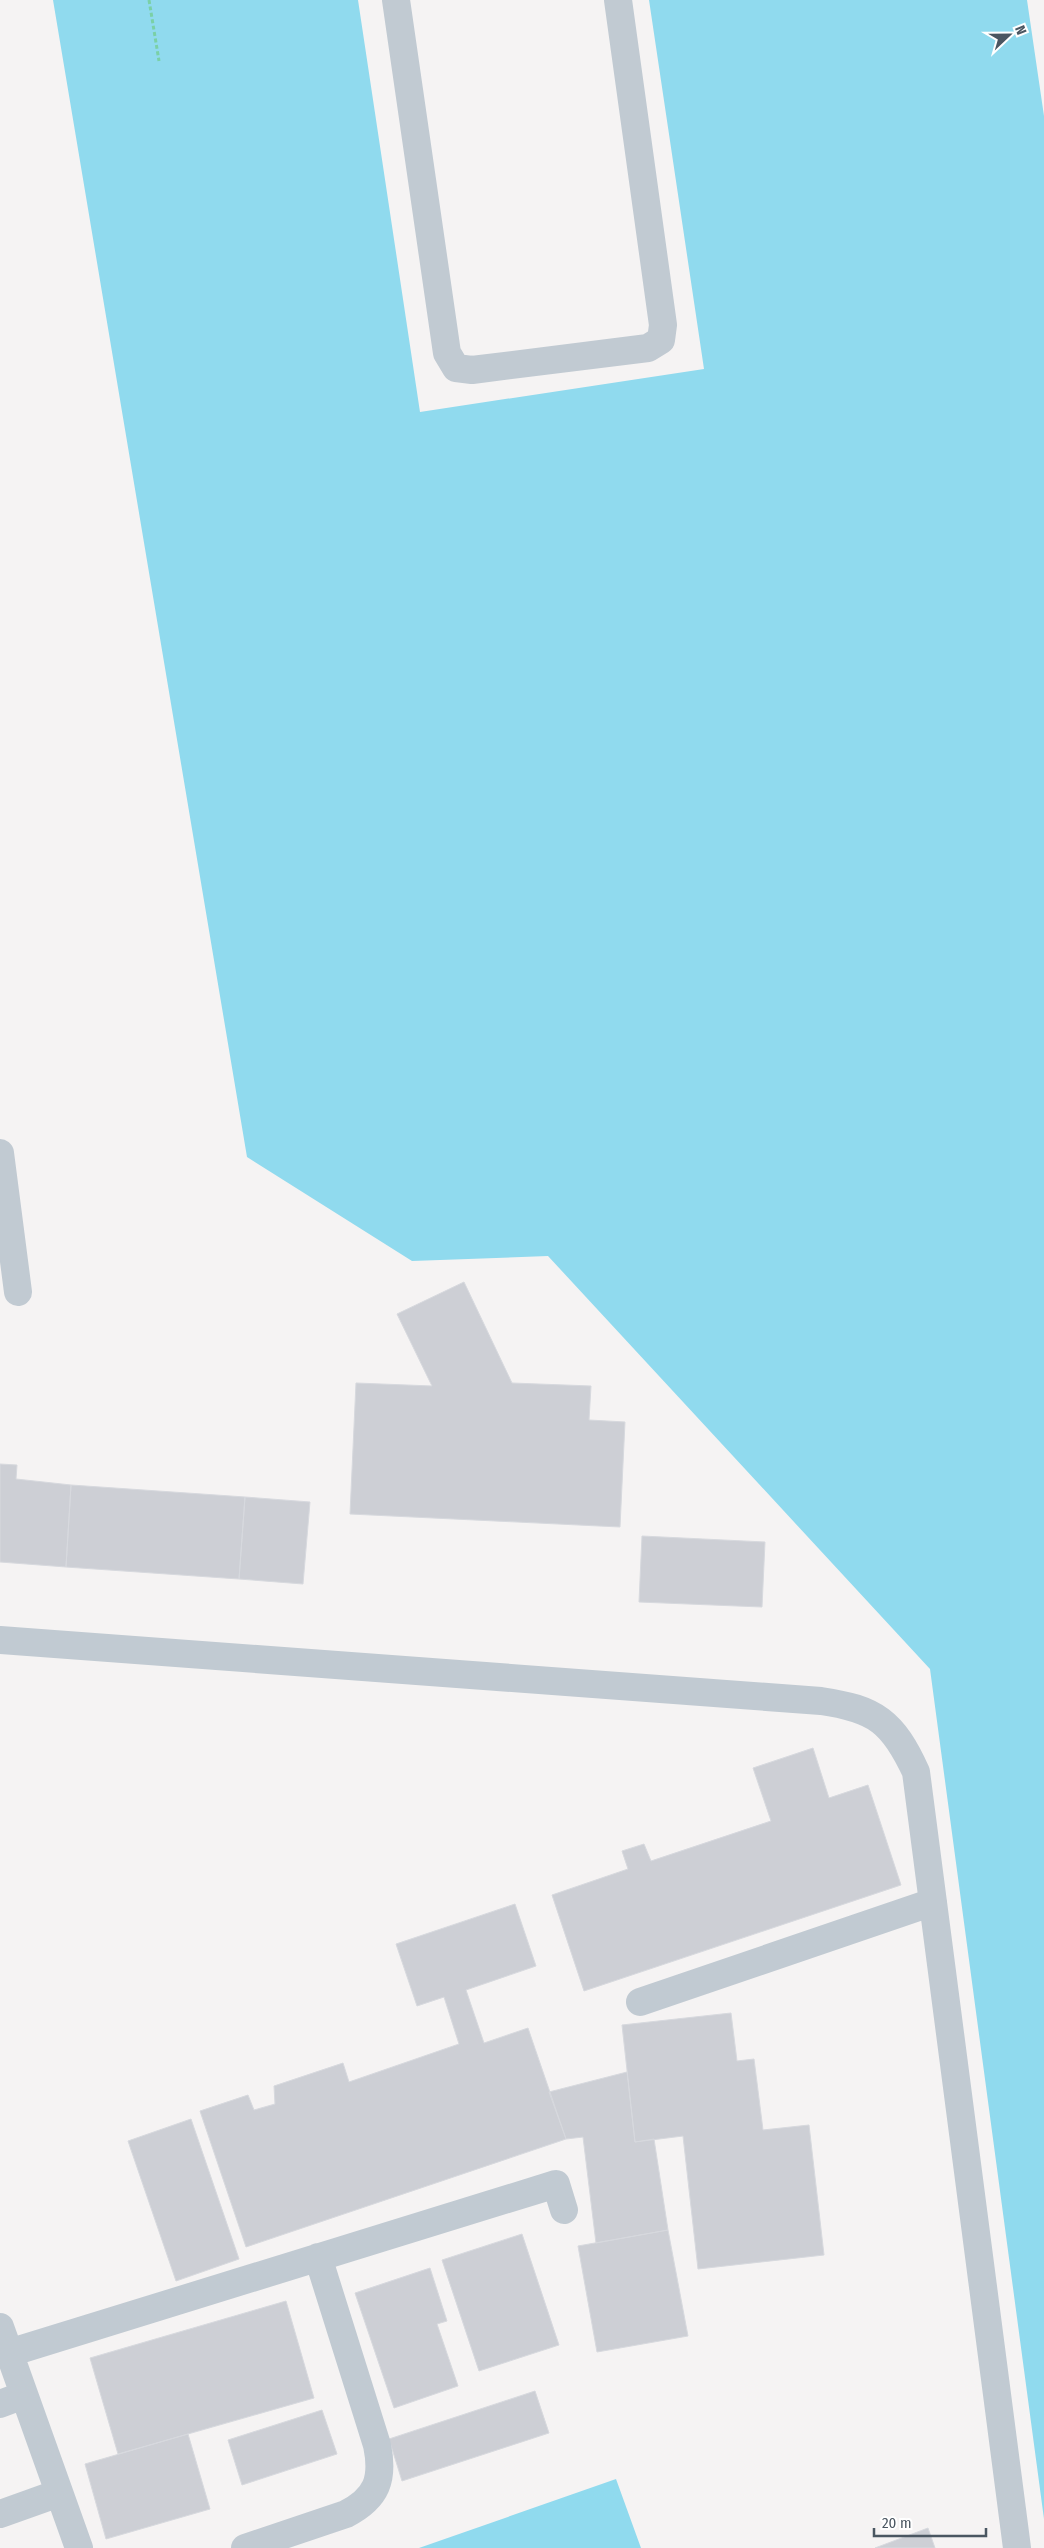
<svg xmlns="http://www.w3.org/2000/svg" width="1044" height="2548" font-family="'Fira Sans Condensed',sans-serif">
<rect width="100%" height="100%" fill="#f5f3f3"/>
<!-- water -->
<path fill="#90daee" d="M53 0H358L420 412 704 369 649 0H1027L1044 116V2519L930 1669 548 1256 412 1261 247 1157Z
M616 2479 641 2548H419Z"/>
<!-- building -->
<path fill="#cdcfd5" stroke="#d7d9de" d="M464 1282 512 1383 591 1386 589 1420 625 1422 620 1527 350 1514 356 1383 432 1386 397 1314Z
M0 1464 17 1465 16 1479 71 1485 66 1567 0 1562Z
M71 1485 245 1497 239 1579 66 1567Z
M245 1497 310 1502 303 1584 239 1579Z
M642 1536 765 1542 762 1607 639 1602Z
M813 1748 829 1798 868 1785 901 1885 584 1991 552 1895 628 1869 622 1851 644 1844 651 1861 771 1821 753 1768Z
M515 1904 536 1966 466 1990 484 2043 528 2028 566 2139 246 2247 200 2111 248 2095 254 2110 275 2104 274 2086 343 2063 349 2082 459 2044 444 1997 417 2006 396 1944Z
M731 2013 737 2061 754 2059 763 2130 809 2125 824 2255 698 2269 683 2136 635 2142 622 2025Z
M627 2072 635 2142 654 2139 668 2230 596 2243 583 2137 566 2139 549 2092Z
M191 2119 239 2259 176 2281 128 2141Z
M668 2230 688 2336 597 2352 578 2246Z
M522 2234 559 2345 479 2371 442 2260Z
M430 2268 447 2321 437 2324 458 2386 394 2408 355 2293Z
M286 2301 314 2398 118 2454 90 2358Z
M535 2391 549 2433 402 2481 389 2439Z
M322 2410 337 2454 242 2485 228 2440Z
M188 2434 210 2509 106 2539 85 2464Z
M928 2528 935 2548H875Z"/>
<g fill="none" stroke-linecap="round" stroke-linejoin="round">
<!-- path -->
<path stroke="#7ad0a6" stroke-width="3" stroke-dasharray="4 2.5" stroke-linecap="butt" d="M149 0 159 61"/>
<!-- minor -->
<path stroke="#c1cad2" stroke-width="28" d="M396 0 447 353 456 368 472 370 648 348 661 340 663 325 618 0
M0 1153 18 1292
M0 1640 821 1701C876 1709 893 1722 916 1772L1017 2548
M640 2002 933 1902
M0 2327 79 2548
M9 2353 556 2184 564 2210
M0 2404 24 2395
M0 2514 59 2493
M245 2548 346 2514C377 2498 384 2479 377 2445L318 2257"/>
</g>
<!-- north arrow -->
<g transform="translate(1009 35) rotate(68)" stroke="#ffffff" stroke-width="4" paint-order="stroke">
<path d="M0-4L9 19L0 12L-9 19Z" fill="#4a5661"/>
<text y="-8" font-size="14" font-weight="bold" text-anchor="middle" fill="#4a5661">N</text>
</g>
<!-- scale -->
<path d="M874 2528v8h112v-8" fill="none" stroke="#4a5661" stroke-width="2.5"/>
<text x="882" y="2528" font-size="15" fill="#4a5661" stroke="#ffffff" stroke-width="4" paint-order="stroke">20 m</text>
</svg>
